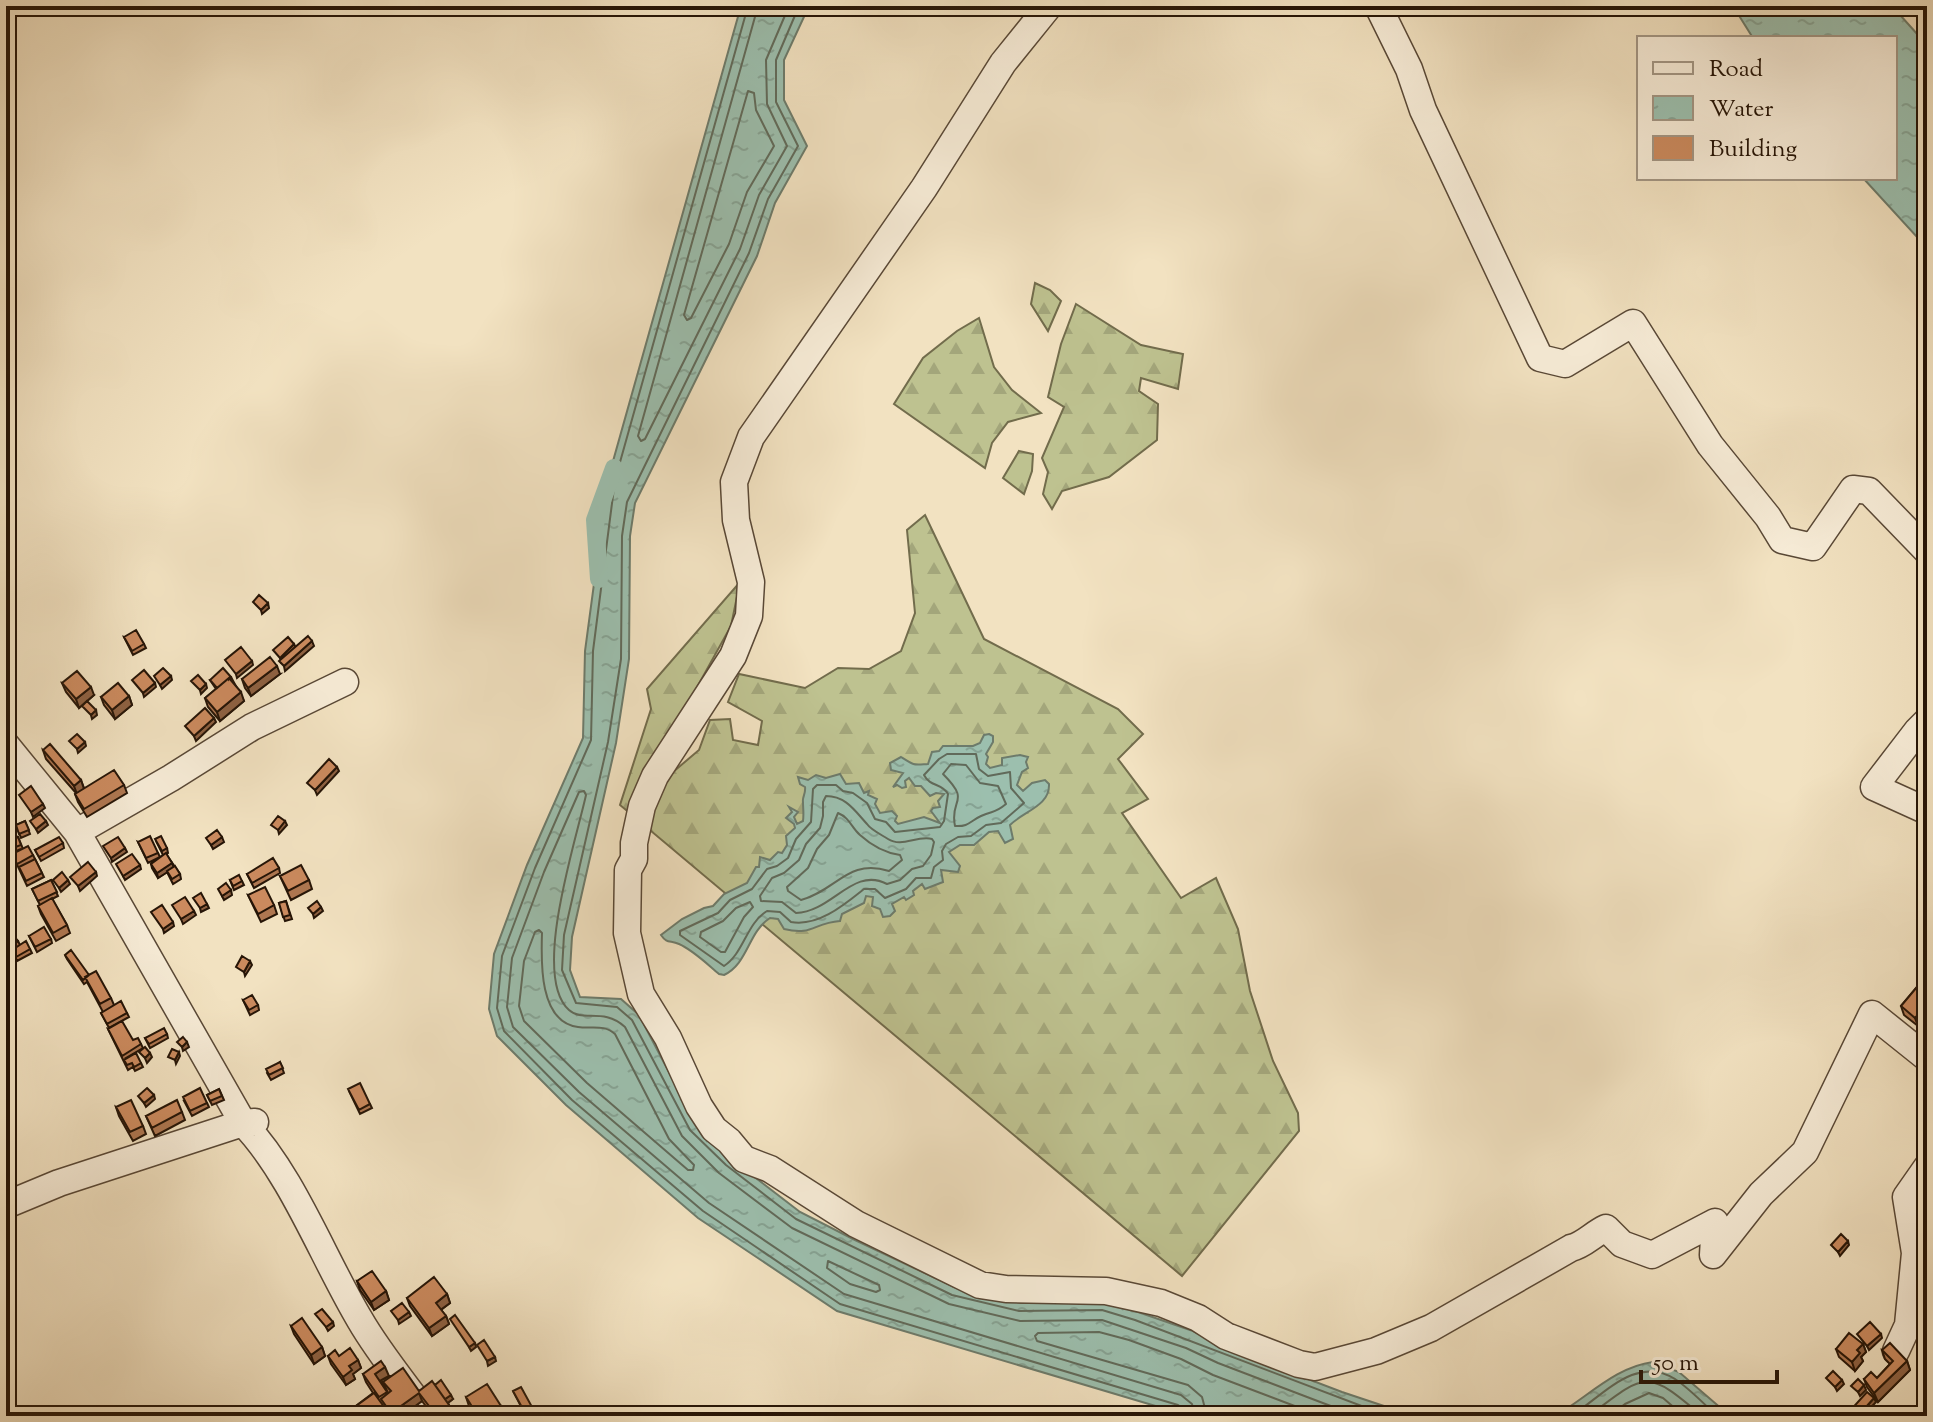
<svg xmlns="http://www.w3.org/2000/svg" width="1933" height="1422" font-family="'Sorts Mill Goudy',serif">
<defs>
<pattern id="forest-firs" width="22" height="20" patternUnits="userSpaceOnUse" patternTransform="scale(2)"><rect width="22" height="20" fill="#bec290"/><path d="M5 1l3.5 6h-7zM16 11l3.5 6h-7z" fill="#a3a67b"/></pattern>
<pattern id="water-ripples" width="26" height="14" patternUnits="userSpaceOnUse" patternTransform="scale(2)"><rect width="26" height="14" fill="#9cbfae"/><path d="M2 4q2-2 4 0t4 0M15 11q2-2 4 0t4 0" fill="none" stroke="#86a394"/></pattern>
</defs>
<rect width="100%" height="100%" fill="#f2e2c1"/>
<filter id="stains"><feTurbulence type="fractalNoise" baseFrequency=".0025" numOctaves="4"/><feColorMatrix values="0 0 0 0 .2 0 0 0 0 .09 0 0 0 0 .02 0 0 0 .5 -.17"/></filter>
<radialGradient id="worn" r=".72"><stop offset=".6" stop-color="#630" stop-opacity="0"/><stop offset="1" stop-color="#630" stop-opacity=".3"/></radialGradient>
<!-- forest -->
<path fill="url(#forest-firs)" stroke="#726c4c" stroke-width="2" d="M1035 283 1050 290 1061 301 1048 331 1031 304Z
M1076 304 1141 345 1183 354 1178 389 1141 378 1139 391 1158 404 1157 440 1109 477 1062 491 1052 509 1043 494 1048 472 1042 458 1064 407 1048 397 1061 344Z
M979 318 994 367 1012 390 1041 413 1008 422 992 443 985 468 894 404 923 358 957 331Z
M1019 451 1033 454 1032 471 1024 494 1003 478Z
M925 515 984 639 1118 709 1143 734 1118 759 1148 799 1122 813 1181 898 1216 878 1238 929 1250 991 1273 1061 1298 1113 1299 1131 1182 1276 620 805 651 709 647 689 740 582 731 626 670 736 673 772 699 750 710 720 730 719 733 740 758 745 762 721 728 702 739 674 805 688 838 668 869 669 901 651 915 613 907 530Z"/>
<!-- water -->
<path fill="url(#water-ripples)" stroke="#6d7b6b" stroke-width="2" d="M741 6H809L784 60V100L807 146 775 203 757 256 635 503 630 536 629 659 616 743 572 937 570 970 580 997 621 999 639 1015 696 1124 731 1159 800 1212 855 1240 954 1287 1021 1303 1103 1302 1138 1312 1193 1331 1224 1347 1342 1392 1414 1416H1189L837 1311 698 1218 566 1105 497 1036 489 1009 494 954 527 865 583 738 585 651 608 479Z
M1733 6H1892L1927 45V248L1863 178H1895V38H1753Z
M989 734 993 736V742L986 754 988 757 986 764 990 768 1002 765V758L1020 755 1028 757 1026 762 1028 768 1022 772 1017 785 1023 791 1032 783 1045 780 1049 784C1050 806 1024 811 1010 825L1013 839 1005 843 998 831 989 832 974 845H960L949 852 960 866 958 872 941 870 943 882 925 889 922 884 913 891 914 895 906 900 904 897 892 904 895 911 890 916 883 917 880 909 872 906 873 897 866 896 864 903 842 914 840 921C813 923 813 936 784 929L778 919 770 918C748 932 748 964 724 975L719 974C707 964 693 950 679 944 670 940 667 944 661 935L682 919 704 908 713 906 724 894 747 883 756 867H759L760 857 770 860 778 852 782 853 787 845 786 836 795 828 794 824 786 818 792 812 789 807 798 812 794 817 797 824 803 821C804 813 803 810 803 802 802 797 806 794 805 787L800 784 798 777 808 780 816 775 826 778 840 774 846 784 859 783 864 793 869 791 868 795 877 799 875 804 880 813 892 811 897 816 895 821 898 824 924 817 940 823 931 811 933 808 940 807 938 801 944 794 936 793 930 796 921 786H915L909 778 905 781 906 787 902 788 897 785 893 787 903 773 891 770 890 763 901 757C915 766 913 765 928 764L932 752 939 751 943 746H973L980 743 984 735Z
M1653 1362 1679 1372 1730 1416H1555C1588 1397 1615 1367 1653 1362Z"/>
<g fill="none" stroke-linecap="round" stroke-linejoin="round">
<!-- shore -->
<path stroke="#616a5a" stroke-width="2" d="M748 6 615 480 593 651 591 740 535 868 502 956 497 1008 504 1031 572 1100 703 1211 840 1304 1178 1405 1183 1409 1184 1416
M758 6 638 436 641 441 645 439 740 249 759 195 787 146 767 104 766 60 789 6
M799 6 776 60V102L798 146 768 199 749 253 627 502 622 536 621 659 608 742 564 935 562 970 576 1003 617 1007 632 1020 690 1130 726 1165 796 1219 952 1295 1019 1311 1102 1310 1135 1320 1388 1416
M748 91 754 93 756 110 774 146 747 192 729 244 691 318 687 320 684 315Z
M947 754H976L979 769 988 776 1010 772 1011 788 1024 803 1001 823 986 825 971 836 958 837 946 844 942 851 943 860 934 867 931 878H916L906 889 885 898 875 889H864C844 905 818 927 791 922L780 912 767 911C746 924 744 953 724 966L680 935V931L718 913 730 900 752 889 767 869 777 866 788 858 796 839 811 822 813 789 817 785H836L843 791 853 793 867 803 875 819 886 822 895 832 940 827 944 821 948 794C942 783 930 787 924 775L939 759Z
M951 764 966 765 980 783 998 786 1006 804C994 814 994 810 981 816 970 821 969 827 955 826 949 798 972 803 943 774Z
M826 796C846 796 855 811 867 824 871 830 882 835 888 839 902 848 917 835 932 839L934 842 931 855 923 866 912 869 900 880 887 884C853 866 832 912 796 913L782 902 761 901 760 896 772 878 784 873 799 860 806 844 820 828 823 816V802Z
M838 813C850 818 851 827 860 835 871 845 886 853 900 855L902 860 889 871C848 858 837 890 801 900L788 891 787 887 808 868 817 849 829 835Z
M750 902 753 907 744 917 725 952H721L700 937 701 932 723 921 736 908Z
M539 930 542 933C541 962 539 1022 578 1027 592 1029 604 1024 615 1034L669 1139 694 1165 693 1170H688L587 1083 524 1021 519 1006 524 961 535 932Z
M828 1261 879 1285 880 1290 876 1292 850 1284 827 1268Z
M1195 1416 1192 1404 1181 1395 844 1294 709 1203 579 1092 513 1027 507 1007 512 958 544 872 579 792 584 791 586 795C576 841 531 976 569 1010 583 1023 603 1007 625 1027L682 1136 719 1173 792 1228 949 1304 1020 1321 1102 1320 1186 1348 1218 1363 1357 1416
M1207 1416 1202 1397 1188 1385 1037 1341 1035 1336 1038 1333 1099 1332 1129 1340 1181 1359 1213 1375 1321 1416
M1571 1416C1602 1397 1635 1354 1675 1379 1690 1389 1704 1404 1717 1416
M1589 1416C1646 1372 1647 1369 1702 1416
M1609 1416 1625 1404 1649 1393 1663 1398 1684 1416"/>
<!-- canal -->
<path stroke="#9cbfae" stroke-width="18" d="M599 579 595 520 614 468"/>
<defs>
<path id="minor" d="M1049 6 1003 63 924 188 751 437 734 482 736 520 751 582 749 616 733 656 655 776 642 806 634 843V859L628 870 627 933 641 994 668 1038 699 1106 714 1129 729 1141 744 1159 770 1169 856 1224 980 1285 1006 1289 1106 1291 1161 1303 1198 1318 1226 1336 1299 1364 1315 1367 1376 1351 1431 1328 1571 1248C1584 1245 1593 1234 1606 1228L1622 1244 1652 1255 1715 1222 1713 1255 1761 1194 1805 1152 1872 1014 1927 1058
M1378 6 1409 69 1423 110 1540 358 1565 364 1633 323 1710 445 1768 517 1782 540 1813 547 1853 489 1869 491 1927 551
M1927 721 1917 731 1874 787 1927 811
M6 745 77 832 243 1123C292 1174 323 1258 360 1320 379 1353 405 1384 428 1416
M77 832 171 778 252 727 345 682
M6 1205 59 1183 243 1123 255 1122
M1896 1351 1908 1325 1915 1253 1906 1197 1927 1167"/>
</defs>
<!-- minor casing -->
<use href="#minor" stroke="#594836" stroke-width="29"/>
<!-- minor -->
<use href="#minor" stroke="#f7ecd7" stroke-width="26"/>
</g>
<!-- wall -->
<path fill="#af7751" stroke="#261507" stroke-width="2" d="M124 637 144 644 146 648 133 655Z
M280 674 251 696 245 688 242 679Z
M231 677 244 701 220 721 208 707 205 698 216 689 210 680Z
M62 683 94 695 79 708 66 692Z
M129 696 132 705 115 719 104 705 101 697Z
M43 750 81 780 84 788 124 785 127 793 87 817 78 802 75 794 76 793 46 759Z
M25 821 30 834 21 838 16 825Z
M11 824 17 837 7 842 6 827Z
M18 837 23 849 33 855 44 877 27 886 12 854 21 849 14 852 10 840Z
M138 842 158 853 160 857 148 863Z
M63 843 64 848 41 861 35 850Z
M157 843 167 848 168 853 166 854 180 874 181 879 173 884 167 872 158 878 152 868 151 864 163 855Z
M279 868 280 873 254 888 247 874Z
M280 876 309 880 312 889 291 900Z
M51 880 58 896 52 899 67 925 70 933 56 941 41 914 38 906 40 905 32 889Z
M230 880 242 881 244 885 234 890Z
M248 895 274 905 277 914 261 922Z
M286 901 292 919 285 921 279 903Z
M29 936 51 939 52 943 37 952Z
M7 939 18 941 20 945 30 949 32 953 17 961 12 950 13 949 8 943Z
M65 955 89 975 111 998 114 1005 127 1013 129 1017 109 1028 101 1013 103 1012 87 982 84 984 67 959Z
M1927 975 1918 1026 1904 1015 1901 1006Z
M243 1000 258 1005 259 1010 250 1015Z
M108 1029 141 1044 143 1048 126 1058 141 1063 143 1067 135 1071 133 1067 128 1070Z
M167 1034 168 1038 150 1048 145 1038Z
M280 1062 284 1073 271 1080 267 1073Z
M219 1089 224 1100 212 1105 207 1095Z
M350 1093 370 1104 372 1108 360 1114Z
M184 1101 207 1103 209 1107 192 1116Z
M116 1107 143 1126 146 1134 133 1141 119 1116Z
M182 1112 185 1120 155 1136 146 1116Z
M357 1281 386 1291 389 1300 374 1310 360 1290Z
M447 1294 450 1303 441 1310 446 1316 449 1324 432 1336 410 1306 407 1298Z
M291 1326 322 1347 325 1356 314 1364 294 1334Z
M1863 1344 1866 1352 1861 1357 1863 1361 1855 1371 1839 1357 1836 1349Z
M1882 1350 1907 1361 1910 1370 1878 1402 1867 1387 1864 1379 1877 1378 1890 1364 1885 1359Z
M328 1356H339L358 1360 361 1368 353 1374 355 1379 346 1385 331 1364Z
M363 1374 389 1376 380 1381 388 1393 383 1382 419 1391 435 1385 453 1399 448 1403 452 1414 449 1416H433L422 1401 402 1416H390L385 1409 390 1416H346L345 1414 373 1393 366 1382Z
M513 1391 532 1407 533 1411 526 1416Z
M466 1397 501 1406 503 1410 510 1416H476L469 1406Z"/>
<!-- shaded-wall -->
<path fill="#8e6142" stroke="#261507" stroke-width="2" d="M268 603 269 608 262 614 261 610Z
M312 641 314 646 285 671 284 666Z
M294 644 296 648 281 662 280 658Z
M252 661 253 665 237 678 236 674Z
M277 666 280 674 251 696 248 688Z
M171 676 172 680 162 689 160 685Z
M155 683 156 687 144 697 143 693Z
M206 684 207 688 201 694 200 690Z
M91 687 94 695 79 708 76 699Z
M241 692 244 701 220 721 217 712Z
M129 696 132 705 115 719 112 710Z
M96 710 97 715 92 719 91 715Z
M214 718 216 722 196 741 194 736Z
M85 742 86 746 78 753 77 749Z
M337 767 339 771 317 795 315 790Z
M81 780 84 789 77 794 74 786Z
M43 804 45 808 33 817 31 812Z
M46 821 48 825 38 833 36 829Z
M285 821 287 825 279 834 278 830Z
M222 837 224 842 213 849 211 845Z
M125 848 127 852 112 862 111 858Z
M172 863 174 868 158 878 157 873Z
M140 865 141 869 125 880 123 876Z
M96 872 97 876 80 891 78 886Z
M68 880 70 884 61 892 59 888Z
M231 890 232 895 224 900 222 896Z
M207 904 209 908 201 912 200 908Z
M321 907 323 911 314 918 313 914Z
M194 911 196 915 183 924 181 919Z
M173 922 174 926 164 933 163 929Z
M250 961 252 965 245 976 244 972Z
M1927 1003V1015L1918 1026 1915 1018Z
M187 1042 189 1047 183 1051 182 1047Z
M179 1052 180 1056 176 1064 175 1060Z
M150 1053 152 1057 147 1063 145 1058Z
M154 1095 155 1099 146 1107 144 1103Z
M1848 1241 1849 1245 1840 1256 1838 1252Z
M386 1291 389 1300 374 1310 371 1302Z
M447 1294 450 1303 439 1311 436 1303Z
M409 1312 411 1316 399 1324 398 1320Z
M446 1316 449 1324 432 1336 429 1328Z
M333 1322 334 1326 328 1331 326 1327Z
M1881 1334 1882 1338 1869 1350 1867 1346Z
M475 1343 476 1347 471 1351 469 1347Z
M1863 1344 1866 1352 1861 1357 1863 1361 1855 1371 1852 1362 1857 1350Z
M322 1347 325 1356 314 1364 311 1355Z
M495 1357 496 1361 488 1366 487 1361Z
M358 1360 361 1368 353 1374 355 1379 346 1385 343 1377 349 1366Z
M1907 1361 1910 1370 1878 1402 1874 1393Z
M385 1367 389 1376 378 1382 375 1374Z
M1842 1380 1844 1384 1837 1391 1835 1387Z
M1864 1385 1866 1390 1860 1396 1858 1392Z
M419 1393 422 1401 402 1416H392L391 1413Z
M451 1395 453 1399 446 1404 444 1400Z
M1874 1398 1876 1402 1863 1416H1858Z
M449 1405 452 1414 449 1416H436Z
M501 1406 504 1415 502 1416H486Z"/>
<!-- building -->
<path fill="#cb8a5e" stroke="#261507" stroke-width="2" d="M259 595 268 603 261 610 253 602Z
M136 630 144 644 132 651 124 637Z
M308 636 312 641 284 666 279 661Z
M288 637 294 644 280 658 273 650Z
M241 647 252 661 236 674 225 660Z
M270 657 277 666 248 688 242 679Z
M163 668 171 676 160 685 154 676Z
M223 668 231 677 229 679V678L217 688 210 680Z
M144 670 155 683 143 693 132 680Z
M77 671 91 687 76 699 62 683Z
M198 675 206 684 200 690 191 681Z
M229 678 241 692 217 712 205 698Z
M118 683 129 696 112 710 101 697Z
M87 701 96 710 91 715 82 706Z
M205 708 214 718 194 736 185 726Z
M77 734 85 742 77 749 69 741Z
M50 744 81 780 74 786 43 750Z
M329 759 337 767 315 790 307 783Z
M114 770 124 785 84 809 75 794Z
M31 786 43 804 31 812 19 795Z
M40 814 46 821 36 829 30 821Z
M278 816 285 821 278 830 271 825Z
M25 821 29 830 19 834 16 825Z
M11 824 15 833 6 837V827Z
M217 830 222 837 211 845 206 838Z
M150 836 158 853 146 858 138 842Z
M161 836 167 848 162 851 155 839Z
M18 837 21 845 13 848 10 840Z
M59 837 63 843 39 857 35 850Z
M118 837 125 848 111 858 103 846Z
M28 846 33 855 17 864 12 854Z
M166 853 172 863 157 873 151 864Z
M132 854 140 865 123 876 116 864Z
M273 858 279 868 252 883 247 874Z
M35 859 42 873 26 881 19 867Z
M88 862 96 872 78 886 70 877Z
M301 865 309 880 288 891 280 876Z
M175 866 180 874 172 879 167 871Z
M62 872 68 880 59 888 53 880Z
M239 875 242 881 233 886 230 880Z
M51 880 57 892 38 901 32 889Z
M226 883 231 890 222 896 218 889Z
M265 887 274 905 258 914 248 895Z
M201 893 207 904 200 908 193 898Z
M185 897 194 911 181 919 172 905Z
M52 898 67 925 53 933 38 906Z
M286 901 290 915 283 917 279 903Z
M317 901 321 907 313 914 308 908Z
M162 905 173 922 163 929 151 912Z
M44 927 51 939 35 947 29 936Z
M12 934 18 941 13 946 7 939Z
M26 941 30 949 16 957 12 950Z
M71 950 89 975 83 980 65 955Z
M242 956 250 961 244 972 236 967Z
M96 971 111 998 100 1004 85 977Z
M1927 975V1003L1915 1018 1901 1006Z
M252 995 258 1005 249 1010 243 1000Z
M121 1001 127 1013 107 1024 101 1013Z
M122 1021 133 1040 138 1038 141 1044 122 1056 108 1029Z
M164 1028 167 1034 149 1044 145 1038Z
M183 1037 187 1042 182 1047 177 1042Z
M145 1047 150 1053 145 1058 139 1052Z
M172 1049 179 1052 175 1060 168 1057Z
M136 1053 141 1063 134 1067 132 1063 127 1065 124 1060Z
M280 1062 283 1068 269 1075 266 1069Z
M360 1083 370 1104 359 1110 348 1089Z
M147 1088 154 1095 144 1103 138 1096Z
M200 1088 207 1103 190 1111 183 1097Z
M219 1089 222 1096 210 1101 207 1095Z
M131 1100 143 1126 130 1132 116 1107Z
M177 1100 182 1112 152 1128 146 1116Z
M1841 1234 1848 1241 1838 1252 1831 1245Z
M372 1271 386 1291 371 1302 357 1281Z
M434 1277 447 1294 436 1303 446 1316 429 1328 407 1298Z
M402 1303 409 1312 398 1320 391 1311Z
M322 1309 333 1322 326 1327 315 1314Z
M455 1315 475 1343 469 1347 450 1319Z
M302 1318 322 1347 311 1355 291 1326Z
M1870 1322 1881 1334 1867 1346 1857 1334Z
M1849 1333 1863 1344 1857 1350 1860 1353 1852 1362 1836 1349Z
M484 1340 495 1357 487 1361 477 1345Z
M1890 1343 1907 1361 1874 1393 1864 1379 1871 1372 1877 1378 1893 1361 1882 1350Z
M350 1348 358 1360 349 1366 352 1370 343 1377 328 1356 335 1350 339 1356Z
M381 1361 385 1367 375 1374 387 1392 379 1397 363 1374Z
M403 1368 419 1391 432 1381 449 1405 436 1415 419 1393 391 1413 381 1399 391 1391 383 1382Z
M1833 1371 1842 1380 1835 1387 1826 1378Z
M1858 1379 1864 1385 1858 1392 1851 1386Z
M441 1380 451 1395 445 1399 435 1385Z
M487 1384 501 1406 486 1416H478L466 1397Z
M521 1387 532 1407 524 1411 513 1391Z
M1867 1392 1874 1398 1858 1416H1852L1848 1413Z
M374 1393 390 1415 347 1416 345 1414Z
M506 1408 510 1416H497V1414Z"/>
<!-- margin -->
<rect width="1933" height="1422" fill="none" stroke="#f2e2c1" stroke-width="32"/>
<rect x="8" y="8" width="1917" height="1406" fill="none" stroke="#261507" stroke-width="4"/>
<rect x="16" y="16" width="1901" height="1390" fill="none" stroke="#261507" stroke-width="2"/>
<!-- legend -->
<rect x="1637" y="36" width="260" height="144" fill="#f7ecd7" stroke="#a39684" stroke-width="2"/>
<rect x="1653" y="62" width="40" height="12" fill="#f7ecd7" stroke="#a39684" stroke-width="2"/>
<text x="1709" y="76" font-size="24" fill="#261507">Road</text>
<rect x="1653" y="96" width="40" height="24" fill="url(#water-ripples)" stroke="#a39684" stroke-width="2"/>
<text x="1709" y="116" font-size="24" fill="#261507">Water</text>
<rect x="1653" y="136" width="40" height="24" fill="#cb8a5e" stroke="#a39684" stroke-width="2"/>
<text x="1709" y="156" font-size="24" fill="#261507">Building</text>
<!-- scale -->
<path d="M1641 1370v12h136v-12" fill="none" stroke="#261507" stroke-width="4"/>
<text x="1653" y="1370" font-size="24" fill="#261507" stroke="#f7ecd7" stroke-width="6" paint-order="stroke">50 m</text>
<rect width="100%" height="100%" filter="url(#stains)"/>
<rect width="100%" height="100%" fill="url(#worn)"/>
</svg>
